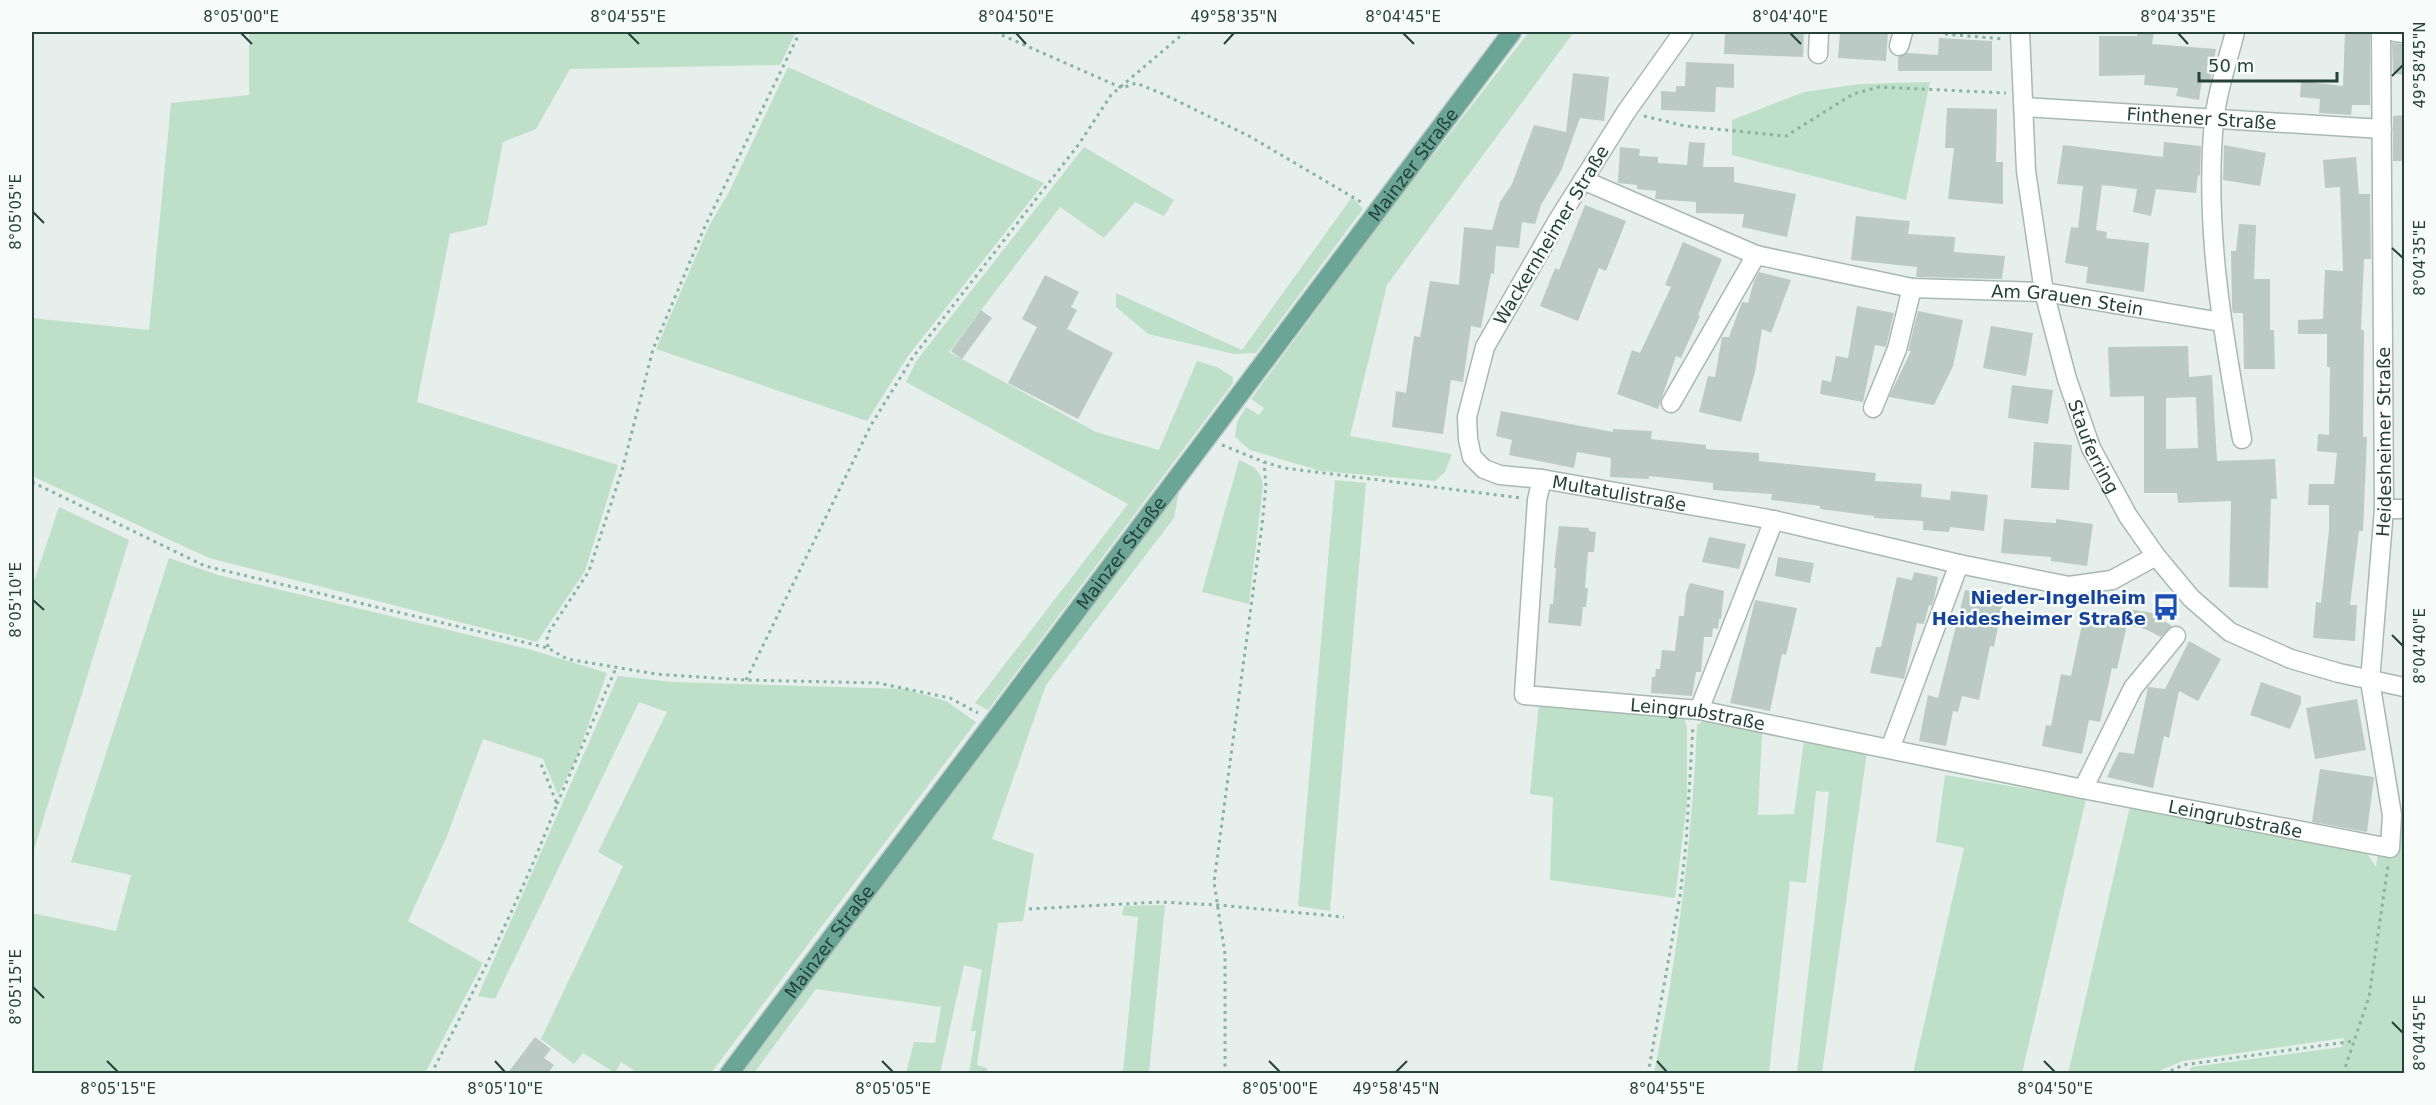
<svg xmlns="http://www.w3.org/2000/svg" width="2436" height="1105" font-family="'DejaVu Sans',sans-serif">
<rect width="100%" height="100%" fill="#e6efeb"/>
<!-- green -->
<path fill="#bfe0c8" d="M249 32H796L780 65 570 69 536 129 503 142 487 225 450 234 417 402 618 465 585 571 537 642 209 558 32 476V318L149 330 171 103 249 95Z
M1529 32H1574L1387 285 1350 436 1452 454 1445 472 1435 481 1321 471 1250 450 1235 437 1237 422 1246 407 1259 415 1264 408 1251 399 1384 218Z
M788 67 1044 183 908 356 867 421 656 349 709 226 729 192Z
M1930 82 1906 200 1732 155V120L1804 92 1860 84Z
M1084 147 1174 200 1164 216 1135 202 1104 238 1060 207 949 352 1096 432 1159 450 1197 361 1217 367 1233 377V383L988 710 975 703 1128 504 906 382 917 360Z
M1352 197 1363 209 1256 353 1234 354 1148 334 1116 307V293L1242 350Z
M1239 460C1254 467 1261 469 1263 486L1249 604 1202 592Z
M1335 480 1366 483 1330 911 1298 906Z
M1179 491 1174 518 1046 685 992 839 1034 854 1023 921 998 923 977 1065 987 1068V1073H969L976 1031H971L982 970 964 965 940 1073H906L914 1042 935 1043 941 1007 816 989 754 1073H741Z
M59 507 129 540 33 853 32 587Z
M169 558 218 575 532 650 607 673 576 759 558 795 543 759 483 739 447 836 408 921 483 963 425 1073H32V913L116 931 131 875 71 862Z
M618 676 673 682 905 689 946 701 976 722 711 1073H638L621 1062 615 1073 583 1053 574 1064 541 1039 623 866 598 852 667 712 639 702 495 999 478 996Z
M1539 702 1684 717 1687 728V802L1675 898 1550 880 1553 797 1530 794Z
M1707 719 1762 733 1758 815 1794 814 1804 740 1867 752 1822 1073H1797L1829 792 1816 791 1806 883 1790 881 1769 1073 1654 1074C1677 958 1692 843 1697 725Z
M1945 775 2086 799 2022 1073H1913L1964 848 1936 842Z
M2130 806 2366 852 2376 867 2383 820 2404 832V1073H2189L2191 1067 2342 1047 2344 1038 2183 1061 2154 1073 2068 1074Z
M1165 905 1149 1073H1123L1138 917 1122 915 1124 906Z"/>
<!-- building -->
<path fill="#bbcac4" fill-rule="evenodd" d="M1725 32H1804L1803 57 1724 54Z
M1840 32H1888L1886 61 1838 58Z
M2138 32H2154L2152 44 2216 49 2210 81 2202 80 2199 100 2176 96 2178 88 2144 85 2145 75 2099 76V36H2137Z
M2345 32H2370V105H2352L2351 115 2319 113 2320 99 2300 97 2301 81 2343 86Z
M1939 38 1992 41V71H1898V57L1907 53 1938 55Z
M2392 43 2404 44V75L2393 73Z
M1686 62 1734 64V88L1716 87 1715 112 1661 110V91L1676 92V86H1685Z
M1573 73 1609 77 1604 121 1580 118 1561 171 1541 205 1535 224 1522 222 1519 248 1496 246 1494 274 1491 273 1481 328 1471 326 1463 382 1451 380 1443 434 1392 427 1396 391 1406 393 1414 336 1420 337 1430 281 1459 285 1464 227 1492 230 1500 202 1512 184 1534 125 1566 132Z
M1947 108 1997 109 1996 162H2003V204L1948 199 1954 148H1945Z
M2404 115V161H2393V116Z
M1689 142 1705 143 1703 167H1734V182L1796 194 1787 237 1742 227 1744 214 1696 213V202L1655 199 1656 191 1637 189V185L1618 183 1620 147 1640 149 1639 156 1658 157V163L1687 165Z
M2164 142 2201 146 2200 176 2198 175 2196 193 2156 189 2151 216 2133 212 2137 189 2102 185 2096 230 2107 232 2106 238 2149 243 2144 292 2086 283 2088 267 2065 263 2071 227 2078 228 2083 186 2057 184 2063 145 2163 157Z
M2224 145 2266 153 2260 186 2223 180Z
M2356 157 2359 194H2370L2371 259H2364L2361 330H2364L2363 437H2367L2363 531H2359L2350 605H2357L2355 641 2313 638 2316 602 2321 603 2329 530V505H2308L2309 484H2334L2337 453 2317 451 2318 434 2329 435 2330 367H2327V334H2298V320L2323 319 2325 270 2343 271 2340 187 2325 188 2323 160Z
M1585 205 1626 221 1606 271 1599 268 1578 321 1540 306 1555 268 1559 270Z
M1856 216 1910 221 1908 234 1955 237 1954 252 2005 256 2002 279 1916 277 1917 267 1851 260Z
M2239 224 2256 225 2254 279H2270V330H2274L2275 369H2244L2243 313H2233L2232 308 2231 251H2236Z
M1683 242 1722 259 1698 315 1700 316 1681 358 1676 356 1658 409 1617 394 1632 350 1640 353 1671 287 1665 285Z
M1759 272 1791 280 1771 333 1762 329 1755 372 1741 422 1699 412 1708 376 1715 377 1722 337H1729L1742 302 1748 303 1754 281Z
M1045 275 1079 292 1071 307 1077 310 1067 329 1113 353 1078 419 1008 383 1037 327 1022 319Z
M1857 306 1894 313 1886 347 1875 345 1863 402 1820 394 1822 380 1831 382 1836 356 1848 358Z
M981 310 992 318 962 359 951 351Z
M1918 311 1963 320 1953 366 1934 405 1889 397 1911 351H1908Z
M1991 326 2033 333 2026 376 1983 368Z
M2188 346 2189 377 2212 375 2217 461 2275 459 2277 499H2271L2268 588 2229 587 2231 501 2178 503 2177 493H2144V396L2110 397 2108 347ZM2196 397 2198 448 2166 449V398Z
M2012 385 2053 390 2048 424 2008 418Z
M1501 411 1613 432V429L1652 431 1651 439 1706 445V449L1759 453V461L1876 473 1875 481 1922 484 1921 497 1950 500 1951 491 1988 495 1984 531 1950 527 1949 532 1923 530V521L1874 518V516L1820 509V506L1771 500 1772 494 1713 490V483L1649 476V479L1610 477 1611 458 1577 452 1574 468 1509 455 1512 440 1496 436Z
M2034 442 2072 445 2069 490 2031 488Z
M2004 519 2056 523V519L2093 524 2087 566 2051 561V557L2001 553Z
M1559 526 1589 528V531L1596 532 1594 552H1588L1585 588H1588L1586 607H1583L1581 626 1548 623 1550 604H1553L1556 568H1554Z
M1709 537 1746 544 1739 569 1702 562Z
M1778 557 1814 563 1810 583 1775 576Z
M1914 572 1938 577 1934 599 1931 606 1929 605 1924 624 1917 623 1904 679 1870 673 1876 647H1881L1897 577 1912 580Z
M1690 583 1724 591 1721 619H1719L1718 629 1713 628 1712 637H1704L1701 672H1696L1692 696 1651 693 1652 677H1655L1656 669H1660L1662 650 1675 651 1679 616H1684L1686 594Z
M1965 590 2004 598 1994 647 1990 646 1979 700 1962 696 1958 712 1953 711 1946 746 1919 741 1928 695 1938 698Z
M1755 600 1797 608 1786 655 1782 654 1770 711 1730 703Z
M2128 609 2152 613 2172 626 2161 637 2145 629 2127 625Z
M2084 615 2127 625 2117 669 2112 668 2100 722 2089 720 2082 754 2042 746 2046 725 2051 726 2061 674 2071 676Z
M2189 641 2221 659 2198 701 2179 691 2169 738 2164 736 2153 788 2107 777 2119 752 2134 754 2148 687 2165 689Z
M2261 682 2301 696V703L2290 729 2250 715Z
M2357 699 2366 750 2315 759 2306 708Z
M2320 769 2374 777 2367 832 2312 822Z
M535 1037 551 1049 544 1058 554 1065 547 1074H507Z"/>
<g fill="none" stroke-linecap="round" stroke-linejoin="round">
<defs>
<g id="minor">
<path id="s1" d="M1683 32 1626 112 1558 220 1485 347 1467 417 1468 439 1472 457 1484 469 1500 475 1542 479 1774 520 1959 564 2069 586 2112 580 2156 556"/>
<path id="s2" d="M2020 32 2026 171 2044 292 2067 379 2091 448 2128 516 2156 556 2191 598 2230 632 2291 659 2339 673 2404 687"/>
<path d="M2235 32C2228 60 2217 91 2214 121 2204 228 2223 334 2242 439"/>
<path d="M2395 32 2404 33"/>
<path d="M1899 46 1903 32"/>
<path d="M1818 54 1819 32"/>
<path id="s3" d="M2024 107 2382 129"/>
<path id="s4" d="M1583 180 1756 255 1912 288 2044 292 2221 322"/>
<path d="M1671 403 1756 255"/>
<path d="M1873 408 1897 349 1912 288"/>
<path id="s5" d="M1542 479 1537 500 1524 695 1699 710 2083 789 2390 848 2392 815 2370 681 2384 509 2381 32"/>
<path d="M2384 509H2404"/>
<path d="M1699 710 1774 520"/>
<path d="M1890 749 1959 564"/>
<path d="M2083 789 2133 688 2176 636"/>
</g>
<g id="major">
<path id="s6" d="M729 1074 1512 32"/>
</g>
</defs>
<!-- minor casing -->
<use href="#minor" stroke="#a8b8b2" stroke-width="21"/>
<!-- major casing -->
<use href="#major" stroke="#c2cac8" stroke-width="21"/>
<!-- path -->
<path stroke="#86b3a5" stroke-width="3" stroke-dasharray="3 4.5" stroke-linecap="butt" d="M995 32 1122 88 1136 83 1163 94 1249 136 1361 202
M1945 34 2004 39
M1644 116 1685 126 1786 136 1853 94 1879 87 2006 93
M1222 445 1264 462 1284 468 1521 498
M32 482 205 566 548 648 567 659 656 674 746 680 878 683 950 698 978 713
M548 647 547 635 589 571 623 467 653 349 706 224 800 32
M746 680 871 425 913 357 1079 144 1111 95 1185 32
M557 804 616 668
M1029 909 1160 902 1218 905 1344 917
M2404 933V938
M431 1074C477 986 521 897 557 804L541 764
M1225 1074V954L1214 882 1262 525 1266 486 1264 462
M1648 1074 1680 896 1686 844 1693 726
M2164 1074 2183 1065 2354 1041
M2343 1074 2369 997 2388 865"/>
<!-- minor -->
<use href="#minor" stroke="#fff" stroke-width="18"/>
<!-- major -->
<use href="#major" stroke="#6aa596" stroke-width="18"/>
</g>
<!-- ticks -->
<path fill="none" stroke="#24423a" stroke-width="2" d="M241 33 252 44M628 33 639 44M1016 33 1026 44M1403 33 1414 44M1790 33 1801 44M2178 33 2188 44M1224 44 1234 33M2392 76 2403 65M33 212 44 223M2392 248 2403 258M33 600 44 610M2392 635 2403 646M33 987 44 998M2392 1022 2403 1033M107 1061 118 1072M495 1061 505 1072M882 1061 893 1072M1269 1061 1280 1072M1657 1061 1667 1072M2044 1061 2055 1072M1396 1072 1407 1061"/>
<!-- icons -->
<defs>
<symbol id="bus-bare" viewBox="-9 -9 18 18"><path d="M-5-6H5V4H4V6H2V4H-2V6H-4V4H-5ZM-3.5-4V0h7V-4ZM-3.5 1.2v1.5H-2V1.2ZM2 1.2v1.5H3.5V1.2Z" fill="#1a4fb4" stroke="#f7fbf9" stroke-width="2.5" paint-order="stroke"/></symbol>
</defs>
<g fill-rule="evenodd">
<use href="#bus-bare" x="2147" y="588" width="38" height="38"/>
</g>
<g text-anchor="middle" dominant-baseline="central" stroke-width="5" stroke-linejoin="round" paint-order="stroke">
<!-- street labels -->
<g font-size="18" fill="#24423a" stroke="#f7fbf9">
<text stroke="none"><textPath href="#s3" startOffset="178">Finthener Straße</textPath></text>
<text stroke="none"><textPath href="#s6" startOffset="1138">Mainzer Straße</textPath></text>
<text transform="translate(1551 235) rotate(-59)">Wackernheimer Straße</text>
<text stroke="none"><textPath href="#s4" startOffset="504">Am Grauen Stein</textPath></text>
<text stroke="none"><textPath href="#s5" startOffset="1506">Heidesheimer Straße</textPath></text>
<text stroke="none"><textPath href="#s2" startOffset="424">Stauferring</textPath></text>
<text stroke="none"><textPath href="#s1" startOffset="640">Multatulistraße</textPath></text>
<text stroke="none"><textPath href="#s6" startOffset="652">Mainzer Straße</textPath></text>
<text stroke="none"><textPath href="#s5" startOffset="392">Leingrubstraße</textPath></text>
<text stroke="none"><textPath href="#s5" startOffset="940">Leingrubstraße</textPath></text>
<text stroke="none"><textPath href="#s6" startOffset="166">Mainzer Straße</textPath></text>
</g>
<!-- transit labels -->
<g font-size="18" font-weight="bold" fill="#164399" stroke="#f7fbf9" text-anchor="end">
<text x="2146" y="597">Nieder-Ingelheim<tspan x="2146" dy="21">Heidesheimer Straße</tspan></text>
</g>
</g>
<!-- border -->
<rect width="2436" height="1105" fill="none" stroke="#f7fbf9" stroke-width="66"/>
<!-- scale -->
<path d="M2199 72v9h138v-9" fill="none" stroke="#24423a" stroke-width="3"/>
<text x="2208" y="72" font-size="18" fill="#24423a" stroke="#f7fbf9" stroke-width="4.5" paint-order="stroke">50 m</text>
<rect x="33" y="33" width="2370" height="1039" fill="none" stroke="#24423a" stroke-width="2"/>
<g font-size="15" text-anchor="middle" fill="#24423a">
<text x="241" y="22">8°05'00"E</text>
<text x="628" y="22">8°04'55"E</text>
<text x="1016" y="22">8°04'50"E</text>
<text x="1234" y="22">49°58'35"N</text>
<text x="1403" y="22">8°04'45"E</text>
<text x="1790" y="22">8°04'40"E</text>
<text x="2178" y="22">8°04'35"E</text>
<text transform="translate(2420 65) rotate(-90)" y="5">49°58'45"N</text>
<text transform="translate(16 212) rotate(-90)" y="5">8°05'05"E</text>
<text transform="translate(2420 258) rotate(-90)" y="5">8°04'35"E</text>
<text transform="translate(16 600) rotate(-90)" y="5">8°05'10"E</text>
<text transform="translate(2420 646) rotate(-90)" y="5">8°04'40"E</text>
<text transform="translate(16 987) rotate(-90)" y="5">8°05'15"E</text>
<text transform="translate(2420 1033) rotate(-90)" y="5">8°04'45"E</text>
<text x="118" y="1094">8°05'15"E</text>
<text x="505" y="1094">8°05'10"E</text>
<text x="893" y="1094">8°05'05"E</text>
<text x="1280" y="1094">8°05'00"E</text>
<text x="1396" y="1094">49°58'45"N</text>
<text x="1667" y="1094">8°04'55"E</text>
<text x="2055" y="1094">8°04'50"E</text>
</g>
</svg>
